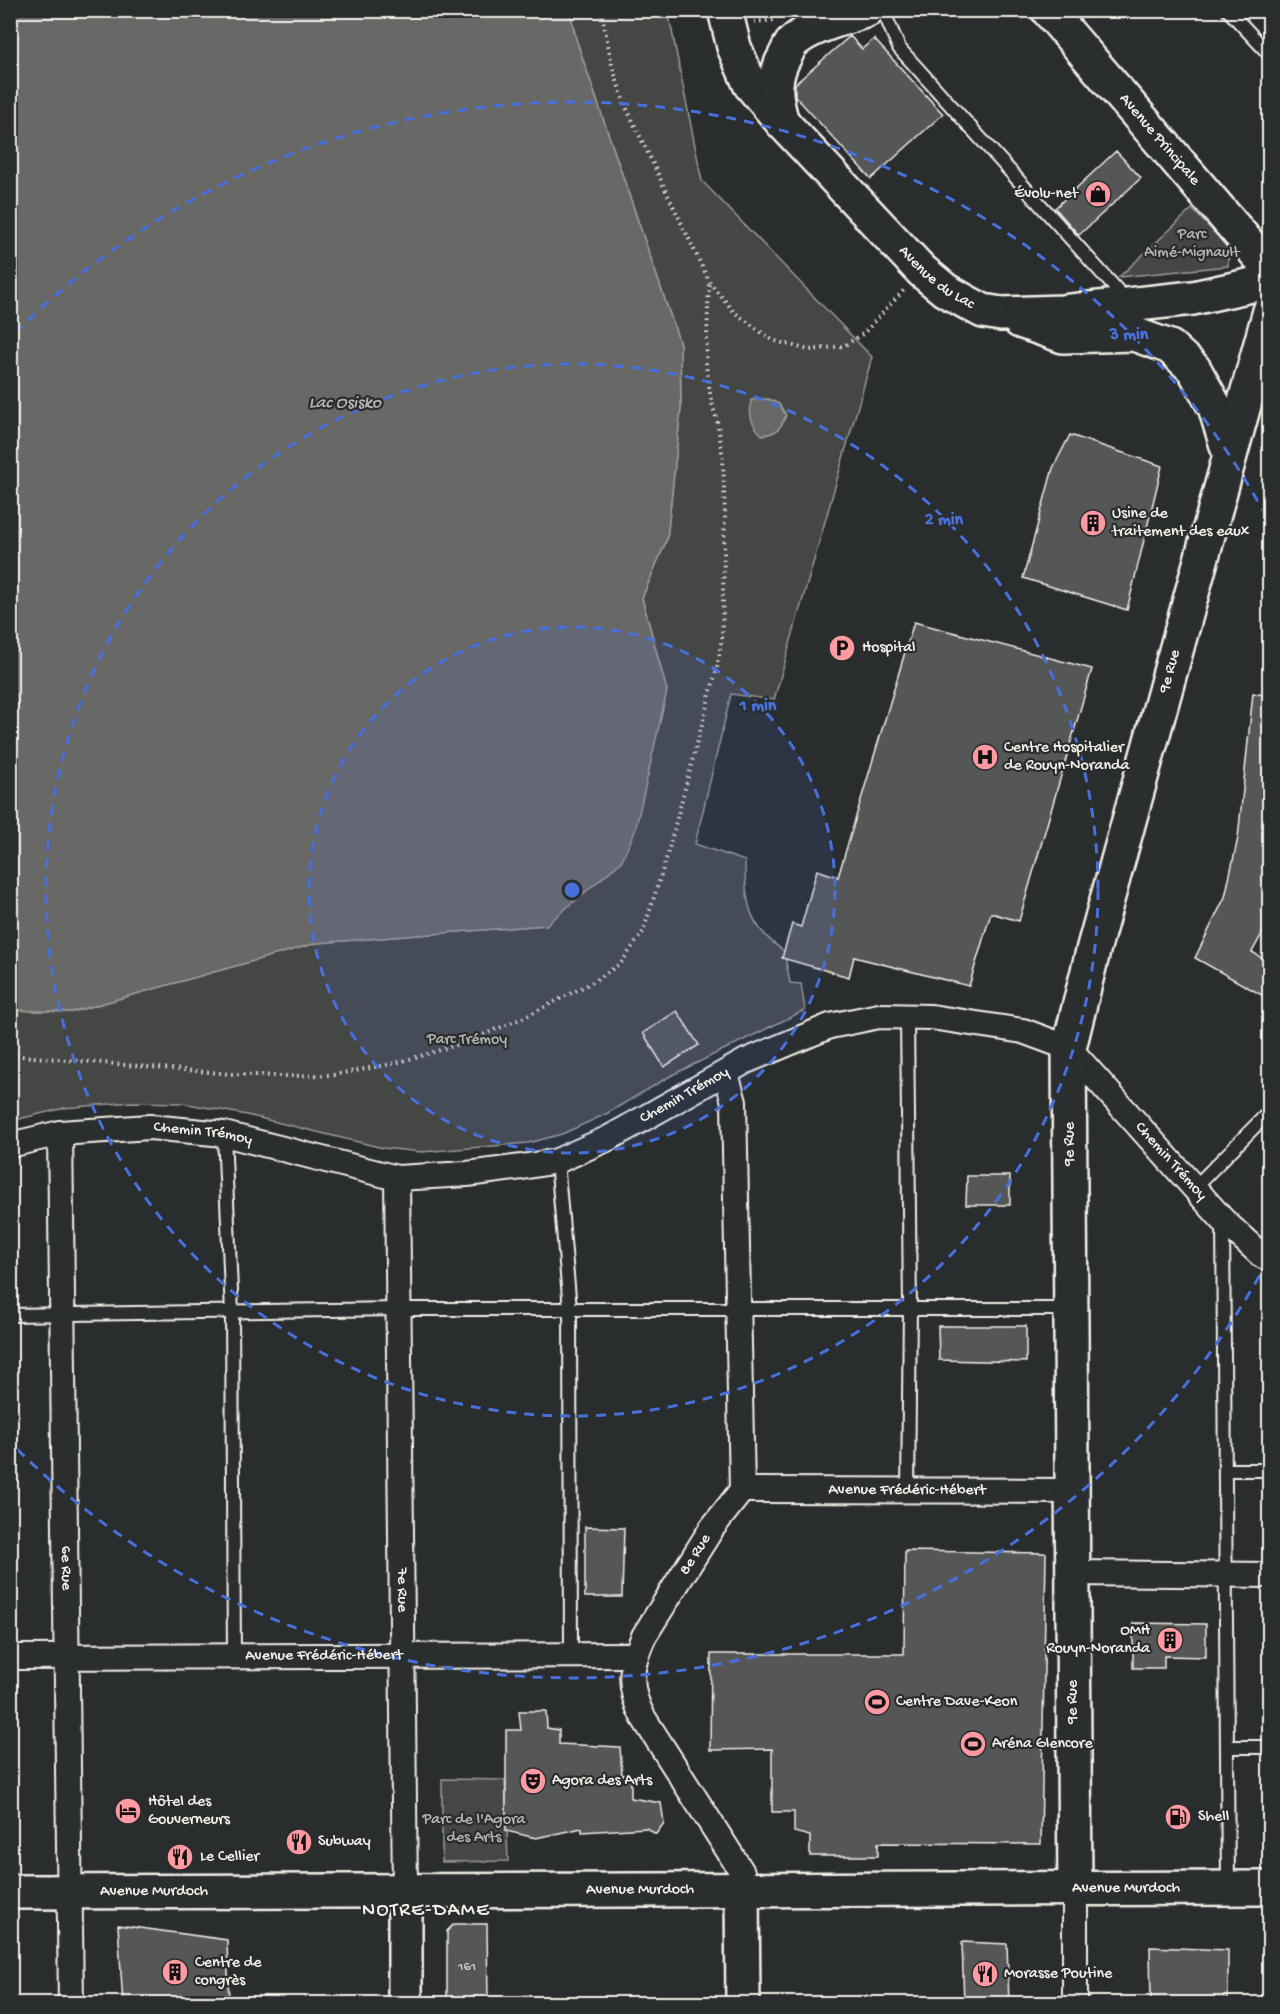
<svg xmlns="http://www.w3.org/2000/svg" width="1280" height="2014" font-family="'Gochi Hand',sans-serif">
<rect width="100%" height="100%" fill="#2a2d2e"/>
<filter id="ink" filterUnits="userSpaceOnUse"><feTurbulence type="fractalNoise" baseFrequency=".0167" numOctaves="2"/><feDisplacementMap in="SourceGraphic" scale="12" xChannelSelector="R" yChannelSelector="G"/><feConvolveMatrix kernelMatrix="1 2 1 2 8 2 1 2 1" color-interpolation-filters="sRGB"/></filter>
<g filter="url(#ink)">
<!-- green -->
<path fill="#444645" stroke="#9c9c96" stroke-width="1.5" d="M570 11H668L702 181 872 357 774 700 731 694 695 844 745 861C745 902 748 927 784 951L790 983 801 984 805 1010 672 1075 606 1114 562 1134 528 1143 422 1152 383 1148 247 1115 183 1103 132 1102 64 1108 11 1121V1010L72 1012 317 943 546 925 667 691 642 598 667 539 681 408 680 344 576 39Z
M1192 209 1229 248 1228 266 1119 277Z
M442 1779 505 1780 508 1861 442 1862Z"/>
<!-- water -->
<path fill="#676866" stroke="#9f9f9a" stroke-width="1.5" d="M11 10 570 11 576 39 680 344 681 408 667 539 642 598 667 691 635 831 621 862 546 925 317 943 72 1012 11 1010Z
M769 399 779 404 786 415C781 429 776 434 762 435 751 424 749 416 751 400Z"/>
<!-- building -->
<path fill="#555756" stroke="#f4f1e8" stroke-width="1.5" d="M850 36 862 49 874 39 943 114 871 179 795 96V84Z
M1116 151 1141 178 1079 235 1055 208Z
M1070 435 1162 466 1127 610 1023 578 1053 468Z
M914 622 1092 669 1019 921 991 913 969 986 854 957 849 977 782 958 792 924 801 927 817 870 838 877Z
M1253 693 1269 696V921L1252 952 1269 962V999L1195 958 1225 897 1238 838Z
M677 1011 699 1045 664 1067 643 1033Z
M967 1176H1010V1205H966Z
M938 1326H1026V1362L939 1360Z
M585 1527 624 1528 622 1597H585Z
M905 1551 1046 1553 1041 1844 878 1843V1856H810V1836L794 1832V1812H772V1749L710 1750 711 1654H904Z
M1133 1623 1206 1624V1657L1164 1656V1668H1133Z
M519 1711H546L547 1728 559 1730V1744L620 1747 622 1775 631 1774V1798L661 1803 664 1823 656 1834 646 1828 582 1832V1828L536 1838 506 1831V1730H521Z
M454 1924H487L488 2004H447V1931Z
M118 1925 227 1940 229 2004H123Z
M962 1942 1007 1944 1009 2004H964Z
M1150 1947 1228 1950V2004H1151Z"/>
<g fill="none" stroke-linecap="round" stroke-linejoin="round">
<defs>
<path id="lane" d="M883 10 899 48 1127 301
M1228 10 1270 55
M907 1016 910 1309 908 1491
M224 1134 232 1313 234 1656
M557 1161 570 1309 571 1655
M1194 1188 1270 1111
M1223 1220 1228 1887
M10 1315 399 1309H1070
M1225 1470H1270
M1227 1747H1270"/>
<g id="street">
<path d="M726 1074 734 1102 742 1490 712 1528 644 1636C630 1666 627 1686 643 1717L742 1872V1889"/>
<path id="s1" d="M60 1133 71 2004"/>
<path id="s2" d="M10 1145 60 1133 150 1127 224 1134 397 1178 467 1174 522 1167 557 1161 609 1138 746 1061 830 1026 879 1016 931 1017 1023 1031 1069 1048 1223 1220 1261 1255 1270 1259"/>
<path id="s3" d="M397 1178 405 1891"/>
<path id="s4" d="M742 1490 1072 1491"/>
<path d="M1073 1573 1270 1575"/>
<path id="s5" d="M10 1657 635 1655"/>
<path d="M1075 1888V2004"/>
</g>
<g id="secondary">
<path id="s6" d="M725 10 734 47 750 84 783 123 922 271 945 290 968 303 983 311 1001 314 1062 312 1193 298 1270 281"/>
<path id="s7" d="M1048 10 1270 269"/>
<path d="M782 122C774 96 772 78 786 54 788 50 790 45 793 42 810 26 846 18 867 10"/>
<path d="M1020 321 1063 336 1134 334 1170 347 1194 369 1215 407 1230 455"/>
<path id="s8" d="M1075 1888 1069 1048 1094 947 1270 311"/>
<path d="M742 1889 743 2004"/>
<path d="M405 1891V2004"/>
<path id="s9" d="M10 1892 1270 1888"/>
</g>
</defs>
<!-- lane casing -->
<use href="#lane" stroke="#f4f1e8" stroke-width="16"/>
<!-- street casing -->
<use href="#street" stroke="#f4f1e8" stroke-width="28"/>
<!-- secondary casing -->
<use href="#secondary" stroke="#f4f1e8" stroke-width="38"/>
<!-- path -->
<path stroke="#f4f1e8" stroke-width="4" stroke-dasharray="1.5 4.5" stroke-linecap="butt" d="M601 10 613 69 625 105 709 281 734 312 772 340 809 350 844 346 864 333 905 289
M754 22 776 20
M10 1055 231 1074 281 1076 333 1075 396 1063 464 1043 525 1017 595 981 621 963 643 932 667 856 717 668 722 638 725 516 723 459 718 424 711 400 706 365 709 281"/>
<!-- lane -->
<use href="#lane" stroke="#2a2d2e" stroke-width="12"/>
<!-- street -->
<use href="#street" stroke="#2a2d2e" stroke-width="24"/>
<!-- secondary -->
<use href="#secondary" stroke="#2a2d2e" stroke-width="33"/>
</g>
</g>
<!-- distance rings -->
<circle cx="572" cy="890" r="263" fill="#486fdb" fill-opacity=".12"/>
<g fill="none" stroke="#486fdb" stroke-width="3" stroke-dasharray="10 8">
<circle cx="572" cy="890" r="263"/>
<circle cx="572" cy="890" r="526"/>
<path d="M1268 1260A788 788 0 0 1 15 1447M15 333A788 788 0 0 1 1268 520"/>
</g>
<!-- icons -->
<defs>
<symbol id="shop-disc" viewBox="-11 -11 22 22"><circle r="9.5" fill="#ff9aa2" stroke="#2a2d2e"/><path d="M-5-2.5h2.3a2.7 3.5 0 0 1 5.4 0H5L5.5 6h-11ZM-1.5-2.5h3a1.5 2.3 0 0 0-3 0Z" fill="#111"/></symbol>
<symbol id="building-disc" viewBox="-11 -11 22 22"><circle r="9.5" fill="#ff9aa2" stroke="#2a2d2e"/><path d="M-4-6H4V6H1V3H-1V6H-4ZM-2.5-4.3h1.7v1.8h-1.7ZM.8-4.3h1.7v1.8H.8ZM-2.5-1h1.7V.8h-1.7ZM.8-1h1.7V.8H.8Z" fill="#111"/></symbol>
<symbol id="parking-disc" viewBox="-11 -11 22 22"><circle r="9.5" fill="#ff9aa2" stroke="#2a2d2e"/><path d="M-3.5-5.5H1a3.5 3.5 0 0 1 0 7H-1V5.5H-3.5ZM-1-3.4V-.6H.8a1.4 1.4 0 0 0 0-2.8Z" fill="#111"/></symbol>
<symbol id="hospital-disc" viewBox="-11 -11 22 22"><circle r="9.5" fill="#ff9aa2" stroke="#2a2d2e"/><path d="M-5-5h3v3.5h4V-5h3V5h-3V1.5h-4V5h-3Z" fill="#111"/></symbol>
<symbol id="stadium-disc" viewBox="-11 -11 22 22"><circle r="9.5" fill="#ff9aa2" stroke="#2a2d2e"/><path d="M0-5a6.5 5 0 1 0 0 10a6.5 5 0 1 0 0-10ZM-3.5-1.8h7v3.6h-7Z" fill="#111"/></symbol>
<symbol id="theatre-disc" viewBox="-11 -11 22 22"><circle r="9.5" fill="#ff9aa2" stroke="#2a2d2e"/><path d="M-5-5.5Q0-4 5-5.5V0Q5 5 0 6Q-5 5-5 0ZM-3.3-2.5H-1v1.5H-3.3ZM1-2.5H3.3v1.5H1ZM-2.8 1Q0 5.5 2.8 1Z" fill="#111"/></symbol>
<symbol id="hotel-disc" viewBox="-11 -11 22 22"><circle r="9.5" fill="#ff9aa2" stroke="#2a2d2e"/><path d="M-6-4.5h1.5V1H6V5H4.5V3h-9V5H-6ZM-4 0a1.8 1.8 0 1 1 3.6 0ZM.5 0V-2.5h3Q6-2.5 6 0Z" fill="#111"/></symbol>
<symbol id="fuel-disc" viewBox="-11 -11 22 22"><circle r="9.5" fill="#ff9aa2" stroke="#2a2d2e"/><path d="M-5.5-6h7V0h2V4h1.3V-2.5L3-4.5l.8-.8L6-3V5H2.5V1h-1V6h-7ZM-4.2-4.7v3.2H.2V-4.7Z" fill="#111"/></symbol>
<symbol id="restaurant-disc" viewBox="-11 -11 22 22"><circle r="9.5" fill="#ff9aa2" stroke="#2a2d2e"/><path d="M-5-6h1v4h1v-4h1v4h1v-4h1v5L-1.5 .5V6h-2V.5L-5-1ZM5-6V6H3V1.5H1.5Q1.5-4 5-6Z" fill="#111"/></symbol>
</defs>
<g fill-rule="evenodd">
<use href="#shop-disc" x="1083" y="179" width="30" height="30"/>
<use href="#building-disc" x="1078" y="508" width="30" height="30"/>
<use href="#parking-disc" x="827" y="633" width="30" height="30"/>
<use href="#hospital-disc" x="970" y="742" width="30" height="30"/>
<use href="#building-disc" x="1155" y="1625" width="30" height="30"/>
<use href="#stadium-disc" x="862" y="1687" width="30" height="30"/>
<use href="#stadium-disc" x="958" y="1729" width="30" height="30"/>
<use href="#theatre-disc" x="518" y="1766" width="30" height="30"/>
<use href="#hotel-disc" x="113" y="1796" width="30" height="30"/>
<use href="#fuel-disc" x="1163" y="1802" width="30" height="30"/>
<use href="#restaurant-disc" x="284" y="1827" width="30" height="30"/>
<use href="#restaurant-disc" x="165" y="1842" width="30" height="30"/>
<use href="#building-disc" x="160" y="1957" width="30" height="30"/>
<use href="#restaurant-disc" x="970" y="1959" width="30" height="30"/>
</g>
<g text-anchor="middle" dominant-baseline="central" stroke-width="4.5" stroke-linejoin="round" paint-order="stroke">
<!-- number labels -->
<g font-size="14" fill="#cccac4">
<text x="467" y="1967">161</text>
</g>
<!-- street labels -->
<g font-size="16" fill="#f4f1e8" stroke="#2a2d2e">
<text stroke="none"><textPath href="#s7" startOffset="171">Avenue Principale</textPath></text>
<text stroke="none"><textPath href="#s6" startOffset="348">Avenue du Lac</textPath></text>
<text stroke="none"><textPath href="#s8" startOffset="1230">9e Rue</textPath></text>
<text stroke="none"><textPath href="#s2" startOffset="699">Chemin Trémoy</textPath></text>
<text stroke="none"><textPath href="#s2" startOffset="195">Chemin Trémoy</textPath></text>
<text transform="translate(1070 1144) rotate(-90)">9e Rue</text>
<text stroke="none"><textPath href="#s2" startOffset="1257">Chemin Trémoy</textPath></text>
<text stroke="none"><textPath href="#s4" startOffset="165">Avenue Frédéric-Hébert</textPath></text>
<text transform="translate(696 1555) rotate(-58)">8e Rue</text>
<text stroke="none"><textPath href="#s1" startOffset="435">6e Rue</textPath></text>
<text stroke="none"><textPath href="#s3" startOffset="412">7e Rue</textPath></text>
<text stroke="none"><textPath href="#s5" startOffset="314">Avenue Frédéric-Hébert</textPath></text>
<text transform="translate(1073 1702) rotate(-90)">9e Rue</text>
<text stroke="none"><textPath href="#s9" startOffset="1116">Avenue Murdoch</textPath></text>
<text stroke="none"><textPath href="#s9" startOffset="630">Avenue Murdoch</textPath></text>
<text stroke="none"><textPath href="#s9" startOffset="144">Avenue Murdoch</textPath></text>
</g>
<!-- poi labels -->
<g font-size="16" fill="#f4f1e8" stroke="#2a2d2e" text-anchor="start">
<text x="1078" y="194" text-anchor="end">Évolu-net</text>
<text x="1112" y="514">Usine de<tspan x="1112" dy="18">traitement des eaux</tspan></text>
<text x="862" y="648">Hospital</text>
<text x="1004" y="748">Centre Hospitalier<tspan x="1004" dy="18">de Rouyn-Noranda</tspan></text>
<text x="1150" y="1631" text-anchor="end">OMH<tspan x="1150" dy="18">Rouyn-Noranda</tspan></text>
<text x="896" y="1702">Centre Dave-Keon</text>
<text x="992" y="1744">Aréna Glencore</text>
<text x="552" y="1781">Agora des Arts</text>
<text x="148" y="1802">Hôtel des<tspan x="148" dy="18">Gouverneurs</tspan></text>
<text x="1198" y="1817">Shell</text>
<text x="318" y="1842">Subway</text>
<text x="200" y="1857">Le Cellier</text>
<text x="195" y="1963">Centre de<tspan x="195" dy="18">congrès</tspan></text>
<text x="1004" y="1974">Morasse Poutine</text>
</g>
<!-- park labels -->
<g font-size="16" fill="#b6b5af" stroke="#2a2d2e">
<text x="1192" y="235">Parc<tspan x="1192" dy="18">Aimé-Mignault</tspan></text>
<text x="467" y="1040">Parc Trémoy</text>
<text x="474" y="1820">Parc de l'Agora<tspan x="474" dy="18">des Arts</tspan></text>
</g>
<!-- water labels -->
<g font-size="18" font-style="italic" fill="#b5b3ae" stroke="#2a2d2e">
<text x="345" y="403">Lac Osisko</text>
</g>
<!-- quarter labels -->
<g font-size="20" letter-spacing="1.5" fill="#f4f1e8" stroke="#2a2d2e">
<text x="426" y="1911">NOTRE-DAME</text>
</g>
</g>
<circle cx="572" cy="890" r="9" fill="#486fdb" stroke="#2a2d2e" stroke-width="3"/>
<g font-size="18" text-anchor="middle" font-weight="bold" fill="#486fdb" stroke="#2a2d2e" stroke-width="4.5" stroke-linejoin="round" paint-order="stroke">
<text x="1129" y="339">3 min</text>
<text x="944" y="524">2 min</text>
<text x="758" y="710">1 min</text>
</g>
<!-- margin -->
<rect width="1280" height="2014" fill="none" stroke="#2a2d2e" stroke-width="36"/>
<rect x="18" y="18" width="1244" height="1978" fill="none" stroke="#f4f1e8" stroke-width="2" filter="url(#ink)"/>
</svg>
